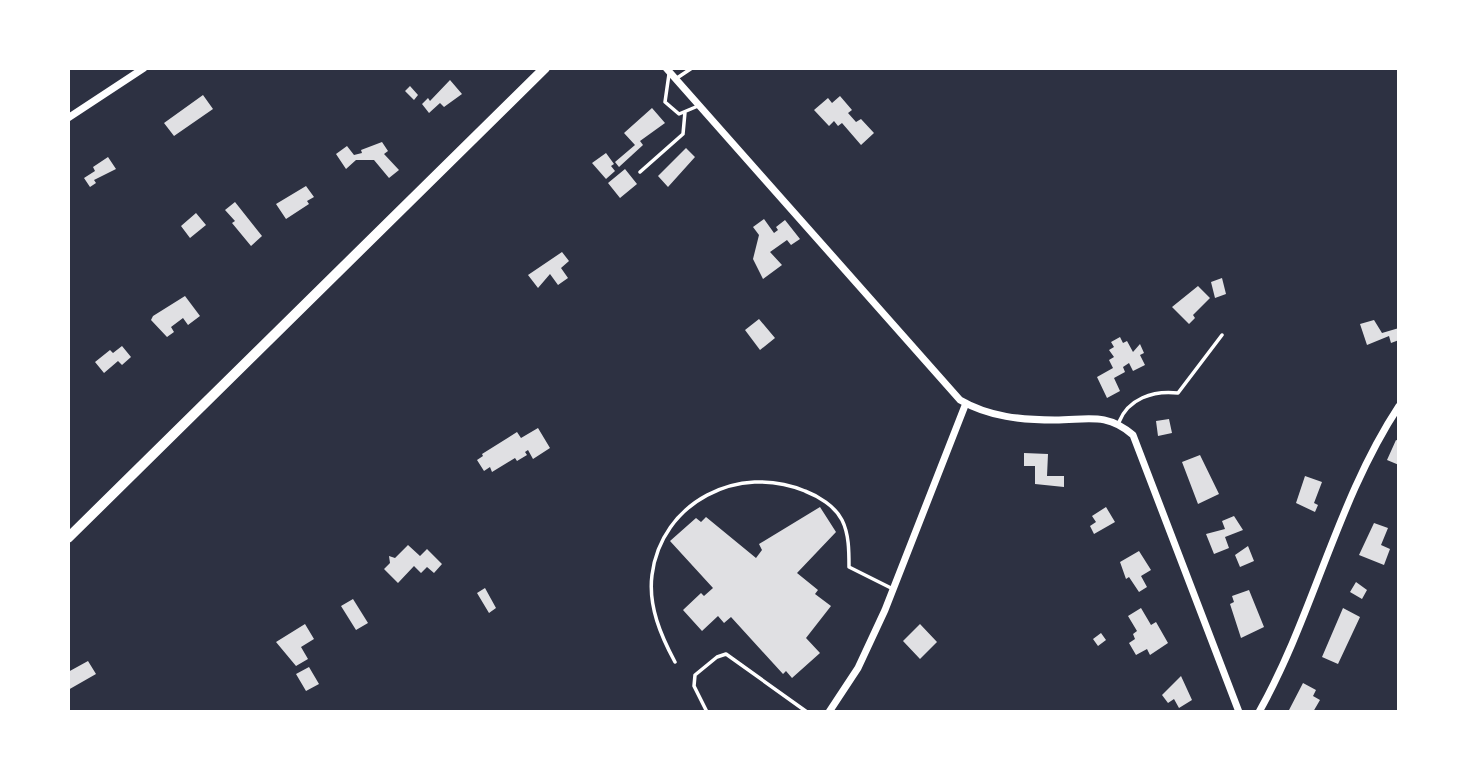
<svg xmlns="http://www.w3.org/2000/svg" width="1467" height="780" font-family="Poppins,sans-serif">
<rect width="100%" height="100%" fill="#2d3142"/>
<!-- building -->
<path fill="#e0e0e3" d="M450 80 462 94 444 107 440 103 429 113 422 104 428 98 430 101Z
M410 86 418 95 414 100 405 91Z
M203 95 213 109 174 136 164 123Z
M840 96 852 110 848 113 856 122 861 119 874 133 861 145 842 123 838 126 834 121 829 126 814 110 828 98 832 103Z
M652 108 665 123 640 141 643 145 619 167 615 162 635 145 624 133Z
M382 142 388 151 384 154 399 170 389 178 374 160H356L346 169 336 154 347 146 354 155 362 153 361 150Z
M686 148 695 157 668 187 658 176Z
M606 153 614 164 611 166 615 171 606 179 592 163Z
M108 157 116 169 94 180 96 183 90 187 84 178 95 171 93 167Z
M625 169 637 184 620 198 608 183Z
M306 186 314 197 307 201 309 204 286 219 276 204Z
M235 202 262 236 251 246 232 223 235 221 225 210Z
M196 213 206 225 190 238 181 226Z
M764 219 774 233 778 230 776 227 785 220 800 239 791 245 787 240 770 252 782 265 763 279 753 259 759 235 753 227Z
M562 252 569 261 561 268 568 278 558 285 550 274 538 288 528 275Z
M1222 278 1226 294 1215 298 1211 282Z
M1198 286 1210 298 1193 315 1195 318 1189 324 1172 307Z
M185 296 200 316 188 325 183 318 171 327 174 332 167 337 151 320 153 316Z
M759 319 775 338 760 350 745 330Z
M1374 320 1382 333 1399 328V340L1391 343 1389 336 1367 345 1360 324Z
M1120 337 1123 343 1127 341 1133 352 1140 344 1144 353 1140 355 1145 365 1133 371 1129 363 1123 367 1125 372 1114 378 1120 391 1107 398 1097 377 1113 368 1109 360 1114 357 1109 350 1114 347 1111 342Z
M122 346 131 357 122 365 118 361 104 373 95 362 110 350 113 353Z
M1169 419 1172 433 1158 436 1156 421Z
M538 428 550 448 533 459 528 450 525 452 527 455 517 461 515 458 492 472 490 467 484 471 477 460 483 456 482 454 517 432 521 438Z
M1396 440 1399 441V465L1387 460Z
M1024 453 1048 454 1047 476H1064V487L1035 484V466H1024Z
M1200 455 1219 494 1198 504 1182 462Z
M1305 476 1322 482 1314 503 1318 505 1315 512 1296 503Z
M820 507 836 532 797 573 818 590 815 594 831 606 806 638 820 653 792 678 786 671 783 674 731 617 724 623 718 616 702 631 683 610 701 593 704 596 713 588 670 541 696 518 701 522 706 517 756 558 762 550 759 544Z
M1106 507 1115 522 1094 534 1090 526 1096 522 1092 516Z
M1234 516 1243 530 1225 537 1229 548 1214 554 1206 534 1225 529 1222 521Z
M1374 523 1388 528 1381 545 1390 549 1384 565 1359 555Z
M408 545 420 556 427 549 442 564 434 573 427 567 421 573 414 566 398 583 384 569 390 563 389 556 395 558Z
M1248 546 1254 561 1240 567 1235 555Z
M1139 551 1151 570 1141 576 1147 587 1139 592 1129 577 1126 579 1120 562Z
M1356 582 1367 590 1362 599 1350 592Z
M485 588 496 608 489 613 477 593Z
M1249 590 1264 627 1241 638 1230 604 1234 602 1232 596Z
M353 599 368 623 356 630 341 606Z
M1141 608 1151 625 1156 622 1168 643 1150 655 1147 649 1136 655 1129 643 1135 639 1133 634 1137 631 1128 616Z
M1343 608 1360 617 1338 664 1322 657Z
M305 624 314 639 301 647 308 659 296 666 276 642Z
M920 624 937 642 920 659 903 641Z
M1101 633 1106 640 1098 646 1093 639Z
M88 661 96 674 68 690V672Z
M309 667 319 684 306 691 296 674Z
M1181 676 1192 700 1179 708 1174 699 1168 703 1162 695Z
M1303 683 1316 690 1313 696 1320 700 1313 712H1288Z"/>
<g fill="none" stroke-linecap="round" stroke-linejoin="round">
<!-- service -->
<path stroke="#fff" stroke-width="3.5" d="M669 74 665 102 679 114 698 106
M677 78 692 68
M640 172 683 134 685 112
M1119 422C1128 399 1153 390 1178 393L1222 335
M675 662C661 636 648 606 652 575 661 502 739 463 805 491 818 496 835 506 842 520 849 534 849 551 849 567L893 589
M707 712 694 686 695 675 717 657 726 654 807 712"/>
<!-- minor -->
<path stroke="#fff" stroke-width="7" d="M666 68 960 400C989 417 1022 420 1055 420 1088 420 1106 412 1133 435L1239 712
M68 118 144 68
M829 712 858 668 885 610 966 403
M1259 712C1314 614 1337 500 1399 406"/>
<!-- primary -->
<path stroke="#fff" stroke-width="10" d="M68 538 545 68"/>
</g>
<!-- border -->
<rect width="1467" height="780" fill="none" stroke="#ffffff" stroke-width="140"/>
</svg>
